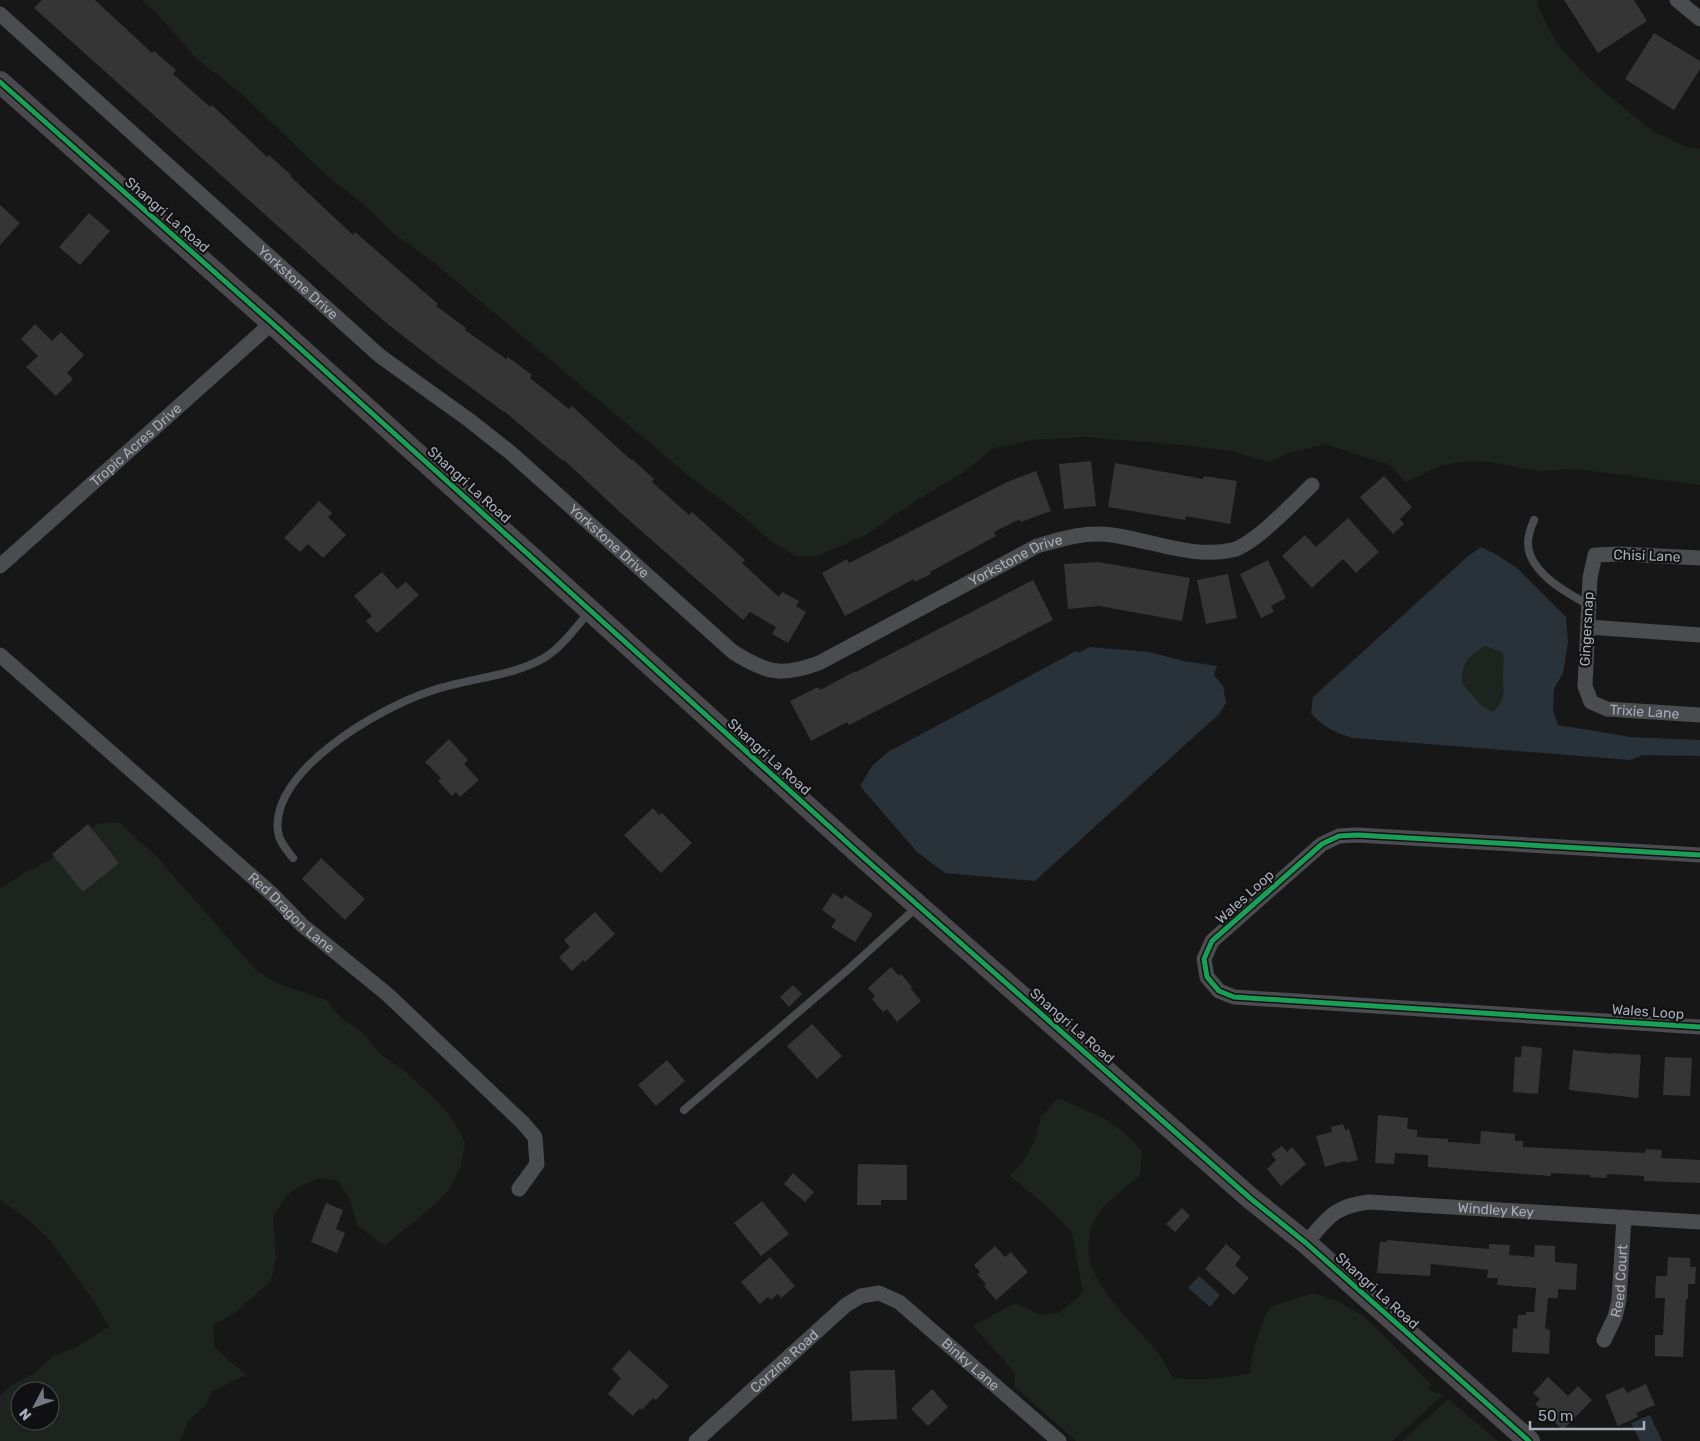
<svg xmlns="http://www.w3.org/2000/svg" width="1700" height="1441" font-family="Rubik,sans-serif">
<rect width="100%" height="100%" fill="#171717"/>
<!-- green -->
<path fill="#1d241e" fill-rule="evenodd" d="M142 0H1537L1541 13 1556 42 1588 78 1652 131 1687 147 1700 149V485L1577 469 1538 471 1491 462 1468 461 1443 465 1406 482 1390 465 1325 444 1289 453 1269 462 1231 451 1183 445 1084 437 1032 440 992 449 964 472 916 501 864 536 817 556H796L771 541 739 513 694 480 432 261 393 233 364 205 326 175 242 94 198 60 157 14Z
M1485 646 1503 652C1505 660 1503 664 1503 672 1502 689 1508 700 1492 712L1482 706 1462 683C1462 662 1468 657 1485 646Z
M119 822 157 857 257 971 279 984 326 1000 342 1019 363 1033 380 1054 401 1068 437 1101 453 1120 465 1142 461 1166 451 1187 434 1205 386 1245 381 1244 358 1226 350 1201 339 1181 319 1178 301 1186 287 1195 273 1215 276 1258 271 1281 232 1315 213 1325 215 1348 246 1375 212 1391 206 1405 188 1421 180 1441H0V1396L12 1385 34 1373 52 1357 76 1347 109 1327 96 1304 50 1240 30 1221 0 1200V889L25 872 31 870 53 858 76 842 96 824ZM20 1391H50V1421H20Z
M1058 1098 1105 1119 1126 1134 1142 1152 1140 1175C1130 1185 1108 1200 1100 1211 1062 1268 1127 1313 1159 1354 1164 1361 1168 1369 1172 1377 1189 1382 1232 1378 1250 1373 1252 1350 1259 1327 1270 1307L1313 1293 1338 1301 1360 1314 1379 1330 1430 1384 1429 1390 1443 1395 1392 1441H1076L1014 1386 1015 1373 973 1326 1015 1303 1041 1315 1060 1312 1083 1293 1072 1233 1051 1210 1010 1176 1023 1162 1034 1142 1041 1117Z
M1448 1399 1498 1441H1402Z"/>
<!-- water -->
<path fill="#2a3239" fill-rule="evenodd" d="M1481 547 1497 555 1517 568 1566 617 1568 642 1563 673 1554 689 1553 711 1558 725 1631 737 1700 740V756L1643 755 1630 760 1353 738C1336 733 1323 727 1311 713L1313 697 1467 557ZM1485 646 1502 652C1505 660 1503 664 1503 672 1502 689 1508 700 1492 712L1482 706 1462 683C1462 662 1468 657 1485 646Z
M1090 647 1150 652 1183 661 1217 666 1214 675 1223 686 1226 703 1219 714 1035 881 945 873 917 852 860 786 872 766 888 752 1076 651 1078 653Z
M1199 1276 1220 1295 1210 1307 1188 1288Z
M1650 1415 1662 1441H1640L1631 1423Z"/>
<!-- building -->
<path fill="#353536" d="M42 0H95L152 53 154 51 176 70 173 74 210 107 212 105 267 157 269 155 291 175 290 176 353 235 355 232 438 304 436 306 466 328 465 330 506 359 508 357 532 375 530 378 569 409 572 406 631 460 632 459 654 479 652 482 689 515 692 512 745 560 742 563 779 597 782 592 799 601 796 606 806 612 788 643 772 634 776 627 750 612 743 620 622 514 564 460 563 461 504 411V412L439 364 385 322 34 8Z
M1564 0H1634L1647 21 1598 53Z
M1654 33 1700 61V69L1674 110 1625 79Z
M0 205 20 223 0 245Z
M89 213 110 231 80 265 59 247Z
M35 324 52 341 61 332 84 355 67 373 73 379 56 396 26 367 38 356 21 339Z
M1091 461 1096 506 1064 509 1059 464Z
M1115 463 1203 479 1204 476 1237 481 1230 524 1186 516 1185 520 1108 507Z
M1036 471 1051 511 1021 522 1020 519 994 532 996 536 930 572 931 574 915 582 914 579 845 616 822 573 847 559 849 563 1007 482Z
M1384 476 1412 507 1400 519 1404 524 1393 534 1360 497Z
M319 501 332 513 328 517 346 535 323 558 308 544 300 552 284 538Z
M1348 518 1379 552 1356 573 1343 559 1312 588 1282 556 1305 535 1316 547Z
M1268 560 1286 598 1271 606 1274 612 1261 618 1240 574Z
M1098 562 1190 578 1182 621 1099 606 1068 609 1064 564Z
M382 572 397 589 406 582 419 595 377 633 366 621 372 616 354 596Z
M1228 574 1237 618 1206 624 1197 580Z
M1033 580 1053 620 849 725 847 722 811 741 790 701 818 687 820 690 856 671V672Z
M449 739 468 760 464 764 479 780 460 797 456 792 452 796 438 781 441 778 425 762Z
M653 808 659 815 662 813 692 843 661 873 624 835Z
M88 824 119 863 83 892 52 854Z
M321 858 365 899 345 920 302 879Z
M833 893 842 899 845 895 873 914 855 942 831 927 836 920 822 910Z
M595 912 615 934 585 962 583 960 572 971 559 957 570 947 564 940Z
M891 967 899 976 901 974 912 987 911 989 921 1001 897 1022 887 1009 883 1012 872 999 875 996 868 988Z
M793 985 802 994 789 1007 780 997Z
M812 1024 842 1056 817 1079 787 1046Z
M1522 1046 1542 1048 1538 1094 1513 1092 1515 1057H1521Z
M1573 1050 1612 1054V1053L1641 1055 1638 1098 1569 1090Z
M1665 1057 1692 1058 1690 1096 1663 1095Z
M667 1060 685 1081 656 1106 638 1085Z
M1378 1115 1408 1118 1407 1129 1417 1130V1137L1448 1139V1142L1480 1144 1481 1131 1515 1134V1141H1523V1147L1645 1153 1646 1149 1662 1150 1661 1158 1700 1160V1183L1644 1181V1176L1607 1174V1178L1590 1177V1175L1551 1173V1176L1428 1167V1155L1395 1153 1394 1164 1375 1163Z
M1343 1124 1345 1130 1349 1129 1358 1160 1345 1163V1161L1325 1167 1316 1136 1332 1132 1331 1127Z
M1282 1146 1287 1152 1292 1147 1306 1164 1281 1186 1267 1169 1276 1160 1271 1154Z
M858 1164 907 1165V1200H881V1205H857Z
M793 1173 814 1192 805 1202 784 1184Z
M762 1201 789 1234 761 1256 734 1223Z
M326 1203 343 1210 336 1229 345 1233 337 1253 311 1242Z
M1182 1208 1190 1216 1175 1232 1166 1224Z
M1387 1240 1489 1249V1244L1510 1245 1509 1255 1534 1257 1535 1245 1555 1246V1262L1577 1264 1576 1290 1558 1289V1298H1548L1545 1329 1550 1330 1549 1354 1512 1352 1513 1328 1517 1329 1518 1315H1526V1312H1534L1536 1288 1497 1285 1498 1278H1487L1488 1270 1431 1264 1430 1276 1377 1273 1380 1242H1387Z
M1226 1244 1241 1257 1235 1265 1249 1278 1234 1295 1205 1269Z
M995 1246 1005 1257 1011 1252 1028 1272 996 1300 984 1286 986 1284 977 1274 980 1272 974 1265Z
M770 1257 795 1286 781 1298 778 1294 771 1300 768 1297 760 1304 741 1282Z
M1668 1257 1690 1258V1267H1696L1695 1284H1688V1299H1686L1683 1357 1655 1356V1335H1663L1665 1298H1655L1656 1276H1667Z
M629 1350 669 1386 656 1400 653 1398 642 1410 640 1408 633 1416 608 1394 621 1378 612 1369Z
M865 1370H895L897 1419 852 1421 850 1371Z
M1548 1377 1568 1396 1578 1386 1592 1400 1563 1430 1535 1404 1540 1399 1533 1393Z
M1646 1384 1655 1405 1636 1413 1638 1417 1618 1426 1605 1395 1624 1387 1627 1393Z
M932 1389 948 1407 928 1426 911 1409Z"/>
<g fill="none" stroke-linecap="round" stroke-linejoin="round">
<!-- lane -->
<path stroke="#4b4c50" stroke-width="8" d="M1534 520C1531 527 1528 535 1528 543 1528 572 1567 593 1589 605
M293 858C287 850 279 842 278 832 269 771 380 708 428 692 465 678 509 678 544 658 562 647 576 627 589 612
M684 1110 851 967 917 907"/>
<!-- street -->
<g stroke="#4b4c50" stroke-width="15">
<path d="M1677 0 1700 19"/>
<path id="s1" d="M0 14 380 356 469 420 511 453 733 652C767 673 781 677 819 663L1037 546C1061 539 1086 531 1112 535 1149 540 1194 559 1232 550 1254 545 1294 502 1312 485"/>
<path id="s2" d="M1700 558 1620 554 1595 555 1590 578 1585 686 1591 702 1607 709 1700 715"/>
<path id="s3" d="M0 566 272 323"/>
<path d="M1588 627 1700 635"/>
<path id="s4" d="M0 655 273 895 302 925 387 994 523 1123 535 1137 537 1164 519 1189"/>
<path d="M1700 855 1357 835 1339 836 1322 844 1212 941 1204 959 1207 977 1219 991 1234 997 1700 1027"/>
<path id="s5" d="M1306 1243C1328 1218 1334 1206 1369 1202L1700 1222"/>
<path id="s6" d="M1604 1340 1615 1317 1619 1300 1624 1217"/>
<path id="s7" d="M696 1441 846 1305 861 1296 879 1293 899 1302 1059 1441"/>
</g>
<!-- secondary -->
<path stroke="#4a4a4e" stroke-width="22" d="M0 82 272 323 863 857 1250 1198 1306 1243 1529 1441"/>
<defs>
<path id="cycleway" d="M0 82 272 323 863 857 1250 1198 1306 1243 1529 1441
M1700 855 1357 835 1339 836 1322 844 1212 941 1204 959 1207 977 1219 991 1234 997 1700 1027"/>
</defs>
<!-- cycleway casing -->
<use href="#cycleway" stroke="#111113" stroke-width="8"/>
<!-- cycleway -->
<use href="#cycleway" stroke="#1a9f57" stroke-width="5"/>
</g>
<g text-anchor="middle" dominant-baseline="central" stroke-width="4.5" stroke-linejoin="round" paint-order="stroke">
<!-- street labels -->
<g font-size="14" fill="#a8adb8" stroke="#111113">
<text transform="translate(167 215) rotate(41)">Shangri La Road</text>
<text stroke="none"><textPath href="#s1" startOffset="401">Yorkstone Drive</textPath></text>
<text stroke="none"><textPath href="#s3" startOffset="182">Tropic Acres Drive</textPath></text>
<text transform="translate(469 485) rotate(42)">Shangri La Road</text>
<text stroke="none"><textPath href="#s1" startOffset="806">Yorkstone Drive</textPath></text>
<text transform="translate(1647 556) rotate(2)">Chisi Lane</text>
<text stroke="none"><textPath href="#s1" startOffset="1286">Yorkstone Drive</textPath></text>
<text transform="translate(1587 629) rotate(-87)">Gingersnap</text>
<text stroke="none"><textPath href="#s2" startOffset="309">Trixie Lane</textPath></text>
<text transform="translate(769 757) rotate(42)">Shangri La Road</text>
<text transform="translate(1245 897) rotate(-42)">Wales Loop</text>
<text stroke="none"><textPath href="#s4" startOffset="389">Red Dragon Lane</textPath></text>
<text transform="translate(1648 1012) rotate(4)">Wales Loop</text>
<text transform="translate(1072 1026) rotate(41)">Shangri La Road</text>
<text stroke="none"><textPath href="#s5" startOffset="205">Windley Key</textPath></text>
<text stroke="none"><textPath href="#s6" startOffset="62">Reed Court</textPath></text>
<text transform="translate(1377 1291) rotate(42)">Shangri La Road</text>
<text stroke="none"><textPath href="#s7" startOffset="119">Corzine Road</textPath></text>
<text stroke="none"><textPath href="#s7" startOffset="355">Binky Lane</textPath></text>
</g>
</g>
<!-- north arrow -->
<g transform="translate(35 1406) rotate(229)"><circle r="24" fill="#111113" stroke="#4d4f55"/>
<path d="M0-4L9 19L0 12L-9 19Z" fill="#757880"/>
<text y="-8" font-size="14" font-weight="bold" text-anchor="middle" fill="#a8adb8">N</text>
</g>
<!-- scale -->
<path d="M1530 1421v8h114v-8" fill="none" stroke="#a8adb8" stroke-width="2.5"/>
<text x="1538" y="1421" font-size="15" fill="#a8adb8" stroke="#111113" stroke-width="4" paint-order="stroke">50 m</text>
</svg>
